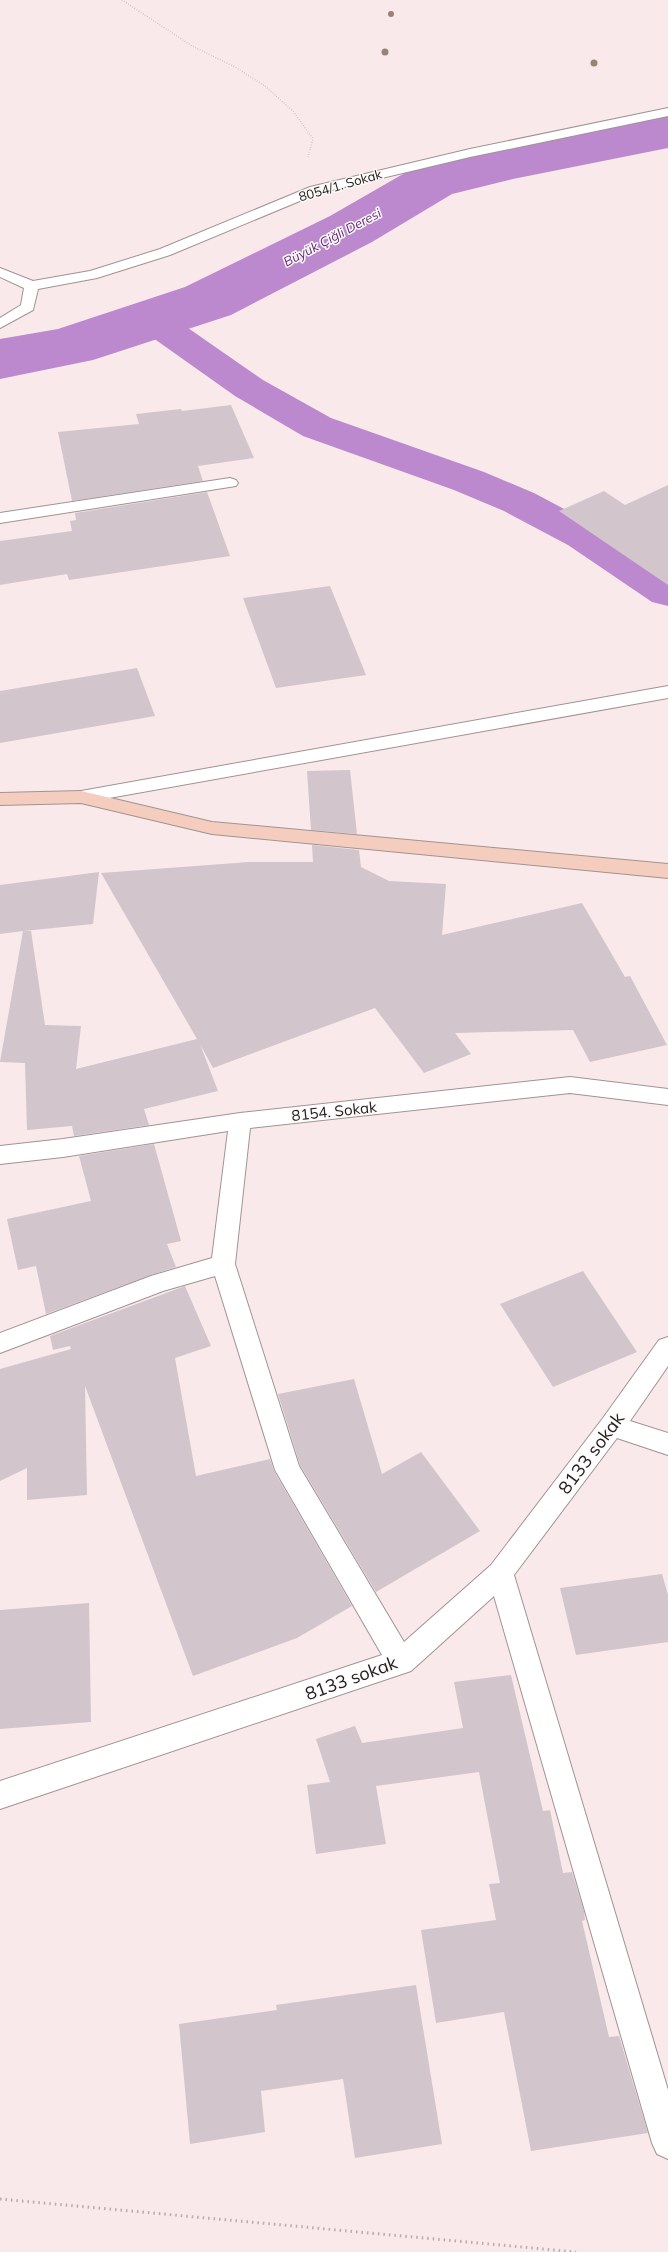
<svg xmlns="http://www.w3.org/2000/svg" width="668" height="2252" font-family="Mulish,sans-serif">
<rect width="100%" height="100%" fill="#f9e9eb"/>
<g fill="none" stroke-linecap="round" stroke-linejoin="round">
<!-- canal -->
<path fill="#bc89cf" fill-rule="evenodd" d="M152 309 165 312 263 380 331 418 484 472 534 493 598 527 668 575V606L652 602 568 545 504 511 454 490 303 436 235 396 139 328 133 320 139 312Z"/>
<!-- river -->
<path fill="#bc89cf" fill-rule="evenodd" d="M668 114V148L513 179 452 194 372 242 231 315 93 360 0 379V339L58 329 185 287 330 216 410 170 509 145Z"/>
</g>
<!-- building -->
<path fill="#d2c5cc" d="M231 405 254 458 198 466 203 481 72 501 58 432 139 424 136 414 181 409 182 411Z
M668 485V585L559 511 604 491 625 505Z
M207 492 230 556 69 580 67 574 0 585V541L72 531 70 521 76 520 75 513Z
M330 586 366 675 276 688 243 598Z
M137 668 155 716 0 743V691Z
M350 770 357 834 311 830 307 771Z
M312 845 359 850 361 867 389 881 446 884 442 935 582 903 625 977 630 976 667 1045 590 1062 573 1030 455 1033 471 1054 424 1073 375 1008 213 1068 200 1044 218 1091 144 1109 149 1125 74 1136 72 1126 27 1130 25 1063 0 1062 23 931 0 934V885L99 872 93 924 24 931H31L45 1025 81 1026 76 1069 197 1039 101 873 249 862H313Z
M154 1144 181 1241 167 1244 176 1267 151 1275 46 1314 36 1266 18 1270 7 1219 91 1201 79 1156Z
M583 1271 637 1352 553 1387 500 1304Z
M185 1286 211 1346 175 1358 196 1476 270 1459 274 1471 352 1606 297 1638 193 1676 85 1386 87 1495 27 1500V1468L0 1481V1369L71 1349 70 1346 53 1350 50 1336Z
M354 1379 382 1474 421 1452 480 1531 376 1592 300 1465 278 1394Z
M662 1574 668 1595V1642L576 1655 560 1588Z
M89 1603 91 1722 0 1729V1610Z
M511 1675 543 1811 550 1810 563 1873 572 1872 584 1911 585 1920 582 1921 609 2037 619 2036 648 2133 531 2151 504 2012 436 2023 421 1930 496 1920 489 1884 500 1883 479 1772 376 1786 386 1844 316 1854 307 1785 330 1782 316 1739 355 1726 362 1743 463 1728 454 1682Z
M416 1985 442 2144 355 2158 343 2079 261 2091 265 2132 190 2144 179 2024 277 2010 276 2005Z"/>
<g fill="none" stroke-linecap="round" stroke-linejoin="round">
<defs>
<path id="street" d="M668 108V116L470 157 319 193 170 255 97 278 38 289 33 310 0 328V318L21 305 24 288 0 277V268L33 281 90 271 160 249 310 187 470 149Z
M230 478 236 480 238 483 236 486 0 523V513Z
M668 686V698L81 803 74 801 72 797 74 793 81 791Z
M570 1077 668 1089V1105L570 1093 250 1128 235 1264 299 1466 404 1642 491 1565 603 1418 659 1340 668 1337V1366L630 1421 668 1433V1455L617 1438 514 1575 668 2090V2159L657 2154 652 2143 494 1596 411 1671 0 1809V1781L382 1655 275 1470 215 1276 163 1291 0 1353V1333L151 1276 212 1258 228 1131 63 1157 0 1164V1146L63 1139 240 1113Z"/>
<path id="secondary" d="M81 791 212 822 668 864V878L212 834 81 803 0 805V793Z"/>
</defs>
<!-- street casing -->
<use href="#street" stroke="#a19394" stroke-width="2"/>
<!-- secondary casing -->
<use href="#secondary" stroke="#a19394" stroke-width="2"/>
<!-- path-far1 -->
<path stroke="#b8abad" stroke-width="1.5" stroke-dasharray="0.5 2" stroke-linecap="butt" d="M122 0 192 46 235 67 265 86 293 111 313 139 308 157"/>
<!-- path -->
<path stroke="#b8abad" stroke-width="3" stroke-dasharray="1.5 4" stroke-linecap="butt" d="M0 2199 576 2252"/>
<!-- street -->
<use href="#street" fill="#fff" fill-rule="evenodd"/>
<!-- secondary -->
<use href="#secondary" fill="#f5cdbf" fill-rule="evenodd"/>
</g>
<!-- trees -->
<g fill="#998374">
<circle cx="391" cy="14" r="3"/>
<circle cx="385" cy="52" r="3.5"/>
<circle cx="594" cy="63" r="3.5"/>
</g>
<g text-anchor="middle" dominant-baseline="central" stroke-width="3" stroke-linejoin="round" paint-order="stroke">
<!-- far-street labels -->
<g font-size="13" fill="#252020" stroke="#fdfafa">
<text transform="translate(340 185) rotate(-16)">8054/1. Sokak</text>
</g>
<!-- far-water labels -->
<g font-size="13" font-style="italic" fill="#66277b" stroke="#fdfafa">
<text transform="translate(332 237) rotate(-28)">Büyük Çiğli Deresi</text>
</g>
<!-- street labels -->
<g font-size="15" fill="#252020" stroke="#fdfafa">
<text transform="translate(334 1111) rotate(-6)">8154. Sokak</text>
</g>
<!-- near-street labels -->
<g font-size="18" fill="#252020" stroke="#fdfafa">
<text transform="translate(591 1453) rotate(-53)">8133 sokak</text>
<text transform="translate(351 1678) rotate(-20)">8133 sokak</text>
</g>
</g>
</svg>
